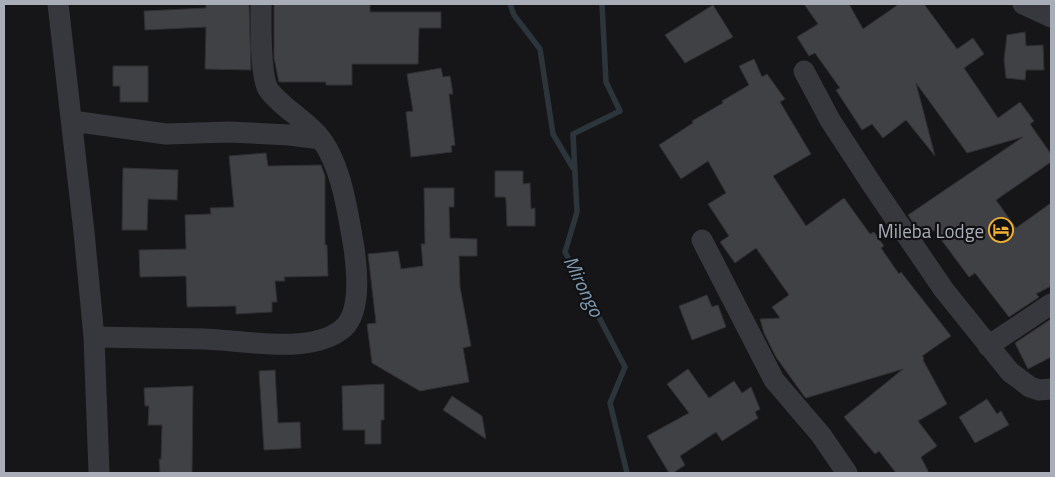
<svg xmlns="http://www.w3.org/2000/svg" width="1055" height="477" font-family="'Titillium Web',sans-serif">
<rect width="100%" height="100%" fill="#161618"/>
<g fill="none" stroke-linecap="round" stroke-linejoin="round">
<!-- stream -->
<path stroke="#2c353c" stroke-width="5.5" d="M510 4 514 15 540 49 553 134 573 168
M602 4 606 82 620 111 573 134 577 212 565 252 625 367 610 403 627 473"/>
</g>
<!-- building -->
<path fill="#404145" stroke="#303034" d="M206 4H249L251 70 205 69 206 27 145 30 144 11 206 8Z
M274 4H370V12H441V28H419L418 64H352V85H326V82H279L274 58Z
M804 4H849L863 29 899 4H924L957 49 973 38 984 54 964 68 998 118 1020 102 1034 121 1030 124 1051 154V162L996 200 1016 228 1051 203V286L1036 294 1039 297 1009 317 975 273 969 277 934 230 923 237 908 215 1023 137 967 153 916 83 935 156 906 120 883 138 872 124 862 130 836 90 840 88 815 53 809 56 797 37 818 24Z
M713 5 733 37 685 63 665 35Z
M1025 32 1026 46 1043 45 1044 70H1026L1025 80 1006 78 1004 60 1007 35Z
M754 59 762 77 767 74 785 99 780 102 811 154 773 176 806 226 844 198 870 234 874 232 884 246 881 248 899 274 901 272 951 336 922 356 924 358 923 360 947 404 918 421 937 446 921 457 929 473H896L879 451 875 454 844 417 903 369 806 398 804 396 776 357 764 333 760 319 780 318 772 307 789 295 756 248 735 263 720 242 729 236 708 204 726 193 708 161 681 179 659 145 693 123 692 121 723 103 722 101 749 85 739 66Z
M113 66H148V102H120V86H113Z
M441 68 443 77 450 76 453 94H449L455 145 451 146 452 152 411 157 406 112 413 111 407 74Z
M266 153 268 166 321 165 325 176V245H327L328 276 284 277 285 281H275L277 302H272V312L236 314V306L187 307 186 276 140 277 139 250 186 249 185 215 211 214 210 208 234 207 229 156Z
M123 168 178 170 177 200 148 199 147 230H122Z
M495 171H523V184L530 183 531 209 535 208V226H507L506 200 505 197H495Z
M424 188H454V207H449L450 238 477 239V256H459L460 287 471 346 463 348 469 382 420 391 372 363 367 324 376 323 368 254 398 251 401 269 423 266 421 244H425Z
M707 295 712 307 718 305 726 327 692 340 679 306Z
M1051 319V357L1028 369 1015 343Z
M688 369 709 398 734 381 742 393 751 387 760 409 755 412 758 418 722 441 716 432 680 456 685 465 673 473H669L647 436 689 413 667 384Z
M275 370 278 423 300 422 301 448 264 450 259 371Z
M384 384V420H381V444H365V430H343L342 386Z
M193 386 192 473H160L159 459H161L162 425H148L149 406H145L144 388Z
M452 396 482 416 486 439 443 410Z
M987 399 997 414 1001 411 1009 425 975 443 959 417Z"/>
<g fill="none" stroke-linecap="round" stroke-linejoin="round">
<!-- minor -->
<path stroke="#37383d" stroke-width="21" d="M58 4 84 232 94 337 99 473
M1023 4 1051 17
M804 71 830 120 873 186 944 290 1010 372 1030 387 1039 390 1051 389
M72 121 166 134 229 132 289 135 321 139
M702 240 774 380 821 435 847 473
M94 337C130 338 167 338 204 339 242 340 308 355 341 330 362 315 357 270 354 248 348 214 342 167 321 139 310 124 292 114 279 101 275 97 269 92 267 87 260 70 261 24 261 4
M988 346 1051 304"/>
</g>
<!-- icons -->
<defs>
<symbol id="hotel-ring" viewBox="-11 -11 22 22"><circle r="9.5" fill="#111113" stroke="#f2b134" stroke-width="1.5"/><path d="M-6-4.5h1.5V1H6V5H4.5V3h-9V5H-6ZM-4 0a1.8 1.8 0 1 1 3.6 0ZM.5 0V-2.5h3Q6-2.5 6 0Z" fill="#f2b134"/></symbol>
</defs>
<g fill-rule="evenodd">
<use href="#hotel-ring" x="987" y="216" width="28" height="28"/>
</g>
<g text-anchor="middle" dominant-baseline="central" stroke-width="4.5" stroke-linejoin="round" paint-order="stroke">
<!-- poi labels -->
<g font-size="19" fill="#a8adb8" stroke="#111113" text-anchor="end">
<text x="984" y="230">Mileba Lodge</text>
</g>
<!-- water labels -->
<g font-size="20" font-style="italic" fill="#7f9bb3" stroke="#111113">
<text transform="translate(584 286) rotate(64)">Mirongo</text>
</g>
</g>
<!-- border -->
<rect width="1055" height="477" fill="none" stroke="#a8adb8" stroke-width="10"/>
</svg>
